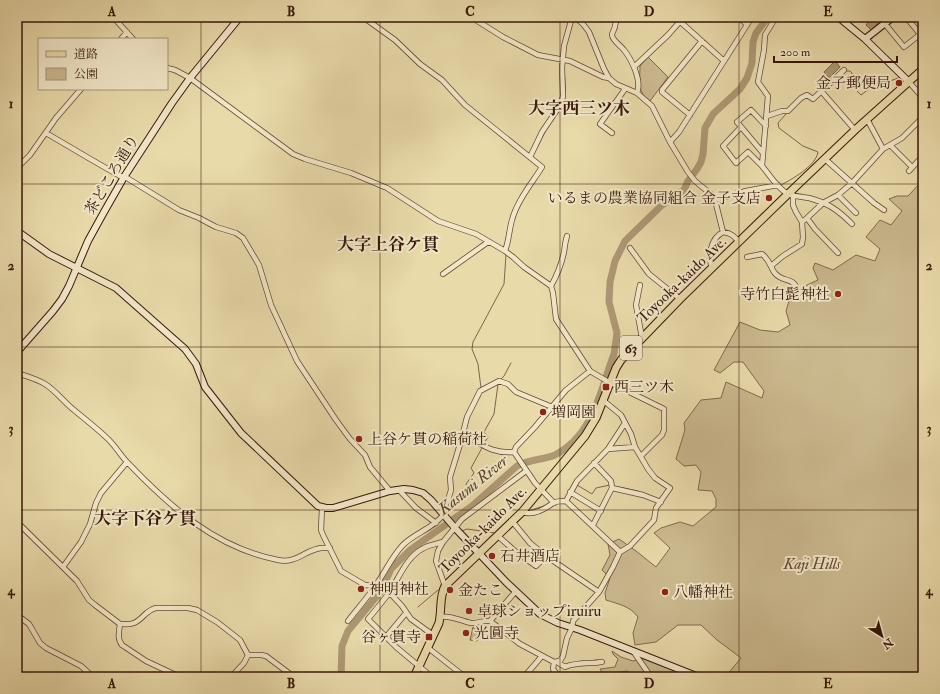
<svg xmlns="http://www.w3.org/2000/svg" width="940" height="694" font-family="'IM FELL Double Pica','Noto Serif JP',serif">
<rect width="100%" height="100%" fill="#e9daaa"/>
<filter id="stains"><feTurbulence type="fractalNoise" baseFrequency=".005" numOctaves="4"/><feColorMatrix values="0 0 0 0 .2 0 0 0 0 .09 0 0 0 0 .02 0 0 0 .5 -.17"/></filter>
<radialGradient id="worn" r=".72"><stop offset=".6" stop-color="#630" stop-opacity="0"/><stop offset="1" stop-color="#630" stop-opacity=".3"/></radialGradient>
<!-- green -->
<path fill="#cbb98f" stroke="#82684c" d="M648 57 668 77 650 101C637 94 640 79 640 66Z
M923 180V677H725L741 658 717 640 701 625H678L656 642 635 645 633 633 638 617C630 606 618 604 606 600L605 593 610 578 602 570 610 555 608 544 619 539 636 551 656 567 670 548 654 533 661 528 680 522 693 526 716 507V499L712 491 698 490 701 472 696 465 684 466 676 459 685 430 684 423 701 400 721 398 726 382 762 398 764 391 743 362H734L720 373 714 370 740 322 760 330 778 332 790 325 786 311 791 294 809 284 818 280 813 268 815 263 833 270 856 255 875 261 880 249 866 237 880 220 891 225 902 211 889 199 897 196H908Z
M473 627 474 628 479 638 477 641 470 640Z
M612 651 621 657 633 661 646 658 690 677H655L653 673 631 676 628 671 603 674 600 669 615 667 618 659 613 654Z"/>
<!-- water -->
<path fill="#ad9874" stroke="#7e644a" d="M868 17H882L884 19 876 25 878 26 872 31 866 25 869 21 867 19Z
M835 61 840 67 829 78 824 72Z"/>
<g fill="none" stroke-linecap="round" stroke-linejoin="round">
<!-- stream -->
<path stroke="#7e644a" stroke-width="1" d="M846 71H850L852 73 855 89 861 95 869 89 898 78
M550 124C568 99 566 98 564 68
M537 148 546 130
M779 186C791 180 816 166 818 152L803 146 779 128 778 123 786 114
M684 190 714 202
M501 379 504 376 511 363
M481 388 478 364 472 349 473 342 504 284 506 255
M476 403 480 397
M484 443 488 437 484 432 494 414 498 384
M577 485 592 494 596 488 610 485
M619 487 638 491
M464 490 467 486 466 484 474 473 471 468 482 448
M528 511 544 506
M462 531 467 529 495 533
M418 607 438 590"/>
<!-- river -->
<path stroke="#ad9874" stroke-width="7" d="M341 677 342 646 348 631 381 591 391 569 410 550 472 506 517 466C530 459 543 460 555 455 594 435 600 391 614 354L617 333 609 302 610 282 615 261 625 241 662 205 684 190 688 181 697 169 701 162 703 154 705 128 713 114 740 89 747 78 752 63 753 42 756 33 768 17"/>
<defs>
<path id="street" d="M113 17 133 39
M363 17 395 40 420 64 442 80 465 105 542 167C532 183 517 201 512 220 509 230 509 241 505 251
M471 17 503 37 538 55 570 61 603 77 609 78
M575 17 583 24 589 32 604 69 609 78 616 84 637 93 652 106 670 142 688 172 695 181 712 195 715 200 723 232
M616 17C616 20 616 23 615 26 615 29 612 32 612 35 612 40 621 46 624 50 632 60 642 81 637 93
M675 17 724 61
M739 17 747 25
M776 17 765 35 764 50 758 82 768 96 762 166C769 174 777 188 788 194 792 196 803 197 809 198 828 203 838 210 852 224
M906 17 920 34
M885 24 904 47 923 32
M121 39 127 32
M634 67 668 35 684 17
M167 68 175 70 190 78 293 154 305 159 351 173 387 188 438 221 476 234 505 251 513 257 524 267 551 286 553 293 556 319 590 371 607 381 664 409V430L662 435 641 456
M909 82 923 98
M822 92 855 130
M690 115 662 92V90L702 41
M767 116 782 111H788L801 98 807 95 813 99 844 70
M867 119 883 149
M741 127 723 146 736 163 748 152 762 166
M46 133 92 160 120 176 127 178 179 210 199 218 216 227 236 233 243 238 259 265 271 305 297 361 336 420 350 439 365 455 370 467 390 491
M612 133 600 124 625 89
M670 142 679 132 752 17
M890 145 912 167
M763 153 737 122 751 110 766 126
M530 157 542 132 561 104 563 96 562 68 564 46 572 17
M825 159 874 203 884 210
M17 168 30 155 56 118 81 89
M909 171 920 159
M838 195 856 213
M715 200 746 191 778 185
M807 218 815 229 838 253
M802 222 807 218 823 203 838 195 852 183 883 149 902 138 923 117
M630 248 649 274 680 299
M747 257 762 254C769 259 770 266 774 272 783 285 796 273 799 297
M771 266 783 256 802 244 803 237 802 222 796 212 793 205V195
M712 269C708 256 710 239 723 232 731 233 734 236 739 242
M443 274 488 242
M640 285 636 305 642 338
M551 286C556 277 562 262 564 252 565 246 565 242 567 236
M17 373C26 376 37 379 45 384 55 390 65 403 74 410 86 420 98 429 109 440 116 447 121 456 128 463 170 507 216 548 278 560 296 564 305 550 321 548 323 548 327 548 330 548
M463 434C482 444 491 454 514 452
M608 449 625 423
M514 452 516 447 535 427 566 390 590 371
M514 452 535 483 554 503
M612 488 643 495 661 502
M399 490 416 508 436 523
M570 492 601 511
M566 501 577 481 608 449 635 447
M566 501 619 551H621
M322 508 321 530 323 535 341 571 365 585 376 586 388 591 402 606 411 619 433 635
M442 512 448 500 451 490 450 477 461 441 467 417 480 391 499 381 508 384 516 392 552 407
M522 512C532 516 545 509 553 503 556 501 562 501 566 501
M512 521 530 543 546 556 599 592
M17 522 77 581 89 600 95 605 120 624C119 632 117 639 122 645L146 661 180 677
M593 525 612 488 611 481 594 463
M498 536 516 552 536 566 546 556
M63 567 81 542 90 524 96 503 101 493 127 462
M445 586 436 561 438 551 443 542 462 519 526 471
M17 615 29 624 40 643 46 648 81 666 93 677
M440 617C452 615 460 621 471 623 477 624 483 620 490 621L520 644 554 662 560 661 563 656 567 638 572 628 573 621 599 592 613 567 620 552 630 546 654 520 656 508 670 488 655 478 648 469 635 447 631 434 621 415 604 401
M348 621C358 608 369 596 378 582 386 570 392 557 402 546 414 533 433 529 444 514
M490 621 516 591
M120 624C124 624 129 625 134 623 142 620 146 610 156 608H188L197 610 217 622 240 640 248 655H261L266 656 294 677
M386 637 406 613
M427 647 465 677
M633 651 651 677
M554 662 553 669 559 677
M557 662 565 667C577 662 589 664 602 662
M231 677 244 663 248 655
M432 677 396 647 368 619C375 611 382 602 389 593 399 578 406 558 422 549 428 545 436 544 443 542
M524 677 542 656"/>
<path id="secondary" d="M838 17 865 39 909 82
M865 39 893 17
M17 231 49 254 116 288 185 349 196 364 205 387 241 433 318 506 326 508H333L390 491 404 489 413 490 423 493 431 500 455 528 506 582 540 614 558 623 580 630 699 677
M17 352 53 311 62 299 69 286 88 241 104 212 124 177 172 103 190 78 240 17"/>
<path id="primary" d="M414 677 439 623C442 610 439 597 445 586L522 512 585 436 596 418 616 368 621 360 680 299 788 194 855 130 923 69"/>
</defs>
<!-- street casing -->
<use href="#street" stroke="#644832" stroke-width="6"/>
<!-- secondary casing -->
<use href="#secondary" stroke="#38170a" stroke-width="8"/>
<!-- primary casing -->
<use href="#primary" stroke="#38170a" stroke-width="9"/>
<!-- street -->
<use href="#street" stroke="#f1e7c8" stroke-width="4.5"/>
<!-- secondary -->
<use href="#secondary" stroke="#f1e7c8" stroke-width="6"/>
<!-- primary -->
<use href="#primary" stroke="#e9daaa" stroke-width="7"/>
</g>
<!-- grid -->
<path fill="none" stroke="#38170a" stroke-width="1" stroke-opacity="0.55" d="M201 17V677M380 17V677M560 17V677M739 17V677M17 184H923M17 347H923M17 510H923"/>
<!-- markers -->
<g fill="#8f2418" stroke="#f1e7c8" stroke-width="1.5">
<circle cx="899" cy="83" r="4"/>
<circle cx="769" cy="198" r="4"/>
<circle cx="838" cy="294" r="4"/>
<rect x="602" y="383" width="8" height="8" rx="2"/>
<circle cx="543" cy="412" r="4"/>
<circle cx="359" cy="439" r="4"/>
<circle cx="492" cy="556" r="4"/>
<circle cx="361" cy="589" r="4"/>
<circle cx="450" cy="590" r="4"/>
<circle cx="665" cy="592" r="4"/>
<circle cx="469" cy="611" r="4"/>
<circle cx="466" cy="633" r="4"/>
<rect x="425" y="633" width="8" height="8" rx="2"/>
</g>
<g text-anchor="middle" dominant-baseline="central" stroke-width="4" stroke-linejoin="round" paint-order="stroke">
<!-- shield labels -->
<rect fill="#f1e7c8" stroke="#705543" stroke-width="1" x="620" y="336" width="22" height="24" rx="3"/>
<g font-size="14" font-weight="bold" fill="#38170a">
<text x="631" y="348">63</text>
</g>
<!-- poi labels -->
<g font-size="15" fill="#38170a" stroke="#f1e7c8" text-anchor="start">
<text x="891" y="83" text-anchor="end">金子郵便局</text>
<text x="761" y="198" text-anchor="end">いるまの農業協同組合 金子支店</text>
<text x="830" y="294" text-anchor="end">寺竹白髭神社</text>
<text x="614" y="387">西三ツ木</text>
<text x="551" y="412">増岡園</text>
<text x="367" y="439">上谷ケ貫の稲荷社</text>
<text x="500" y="556">石井酒店</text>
<text x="369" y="589">神明神社</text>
<text x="458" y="590">金たこ</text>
<text x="673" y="592">八幡神社</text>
<text x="477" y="611">卓球ショップiruiru</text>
<text x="474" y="633">光圓寺</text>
<text x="421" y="637" text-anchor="end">谷ヶ貫寺</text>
</g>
<!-- street labels -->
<g font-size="15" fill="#38170a" stroke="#f1e7c8">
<text transform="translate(112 175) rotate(-59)">茶どころ通り</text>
<text transform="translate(682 280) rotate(-44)">Toyooka-kaido Ave.</text>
<text transform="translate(483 530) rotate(-45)">Toyooka-kaido Ave.</text>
</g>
<!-- park labels -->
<g font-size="15" font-style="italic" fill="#644832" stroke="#f1e7c8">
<text x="812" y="564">Kaji Hills</text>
</g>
<!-- water labels -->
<g font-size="16" font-style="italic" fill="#61442f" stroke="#f1e7c8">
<text transform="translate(473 485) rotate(-39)">Kasumi River</text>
</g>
<!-- quarter labels -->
<g font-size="17" font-weight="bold" fill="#38170a" stroke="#f1e7c8">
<text x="579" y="108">大字西三ツ木</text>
<text x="388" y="244">大字上谷ケ貫</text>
<text x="145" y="518">大字下谷ケ貫</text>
</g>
</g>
<!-- margin -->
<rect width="940" height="694" fill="none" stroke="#e9daaa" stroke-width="44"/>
<!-- legend -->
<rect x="38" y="38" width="130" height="52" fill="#f1e7c8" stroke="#a7947c"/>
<rect x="46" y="51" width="20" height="6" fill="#e9daaa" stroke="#a7947c"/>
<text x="74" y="58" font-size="12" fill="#38170a">道路</text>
<rect x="46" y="68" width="20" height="12" fill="#cbb98f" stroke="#a7947c"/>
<text x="74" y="78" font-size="12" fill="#38170a">公園</text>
<!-- north arrow -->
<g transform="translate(882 636) rotate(143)" stroke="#f1e7c8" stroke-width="3" paint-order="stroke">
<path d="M0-3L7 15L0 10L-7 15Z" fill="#38170a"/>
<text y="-6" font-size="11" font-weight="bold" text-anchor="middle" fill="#38170a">N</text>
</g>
<!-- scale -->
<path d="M774 56v6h123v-6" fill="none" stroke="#38170a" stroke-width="2"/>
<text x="780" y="56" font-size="12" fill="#38170a" stroke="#f1e7c8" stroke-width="3" paint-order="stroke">200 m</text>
<rect x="22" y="22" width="896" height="650" fill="none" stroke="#38170a" stroke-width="1.5"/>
<g font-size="13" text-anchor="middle" font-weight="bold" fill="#38170a">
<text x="112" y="16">A</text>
<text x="291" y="16">B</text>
<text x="470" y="16">C</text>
<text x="649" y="16">D</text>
<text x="828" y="16">E</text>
<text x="11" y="108">1</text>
<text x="929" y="108">1</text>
<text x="11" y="270">2</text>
<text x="929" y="270">2</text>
<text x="11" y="433">3</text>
<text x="929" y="433">3</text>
<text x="11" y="595">4</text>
<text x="929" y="595">4</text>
<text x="112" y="688">A</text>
<text x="291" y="688">B</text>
<text x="470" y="688">C</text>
<text x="649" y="688">D</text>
<text x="828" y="688">E</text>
</g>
<rect width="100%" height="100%" filter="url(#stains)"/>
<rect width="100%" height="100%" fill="url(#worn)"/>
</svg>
